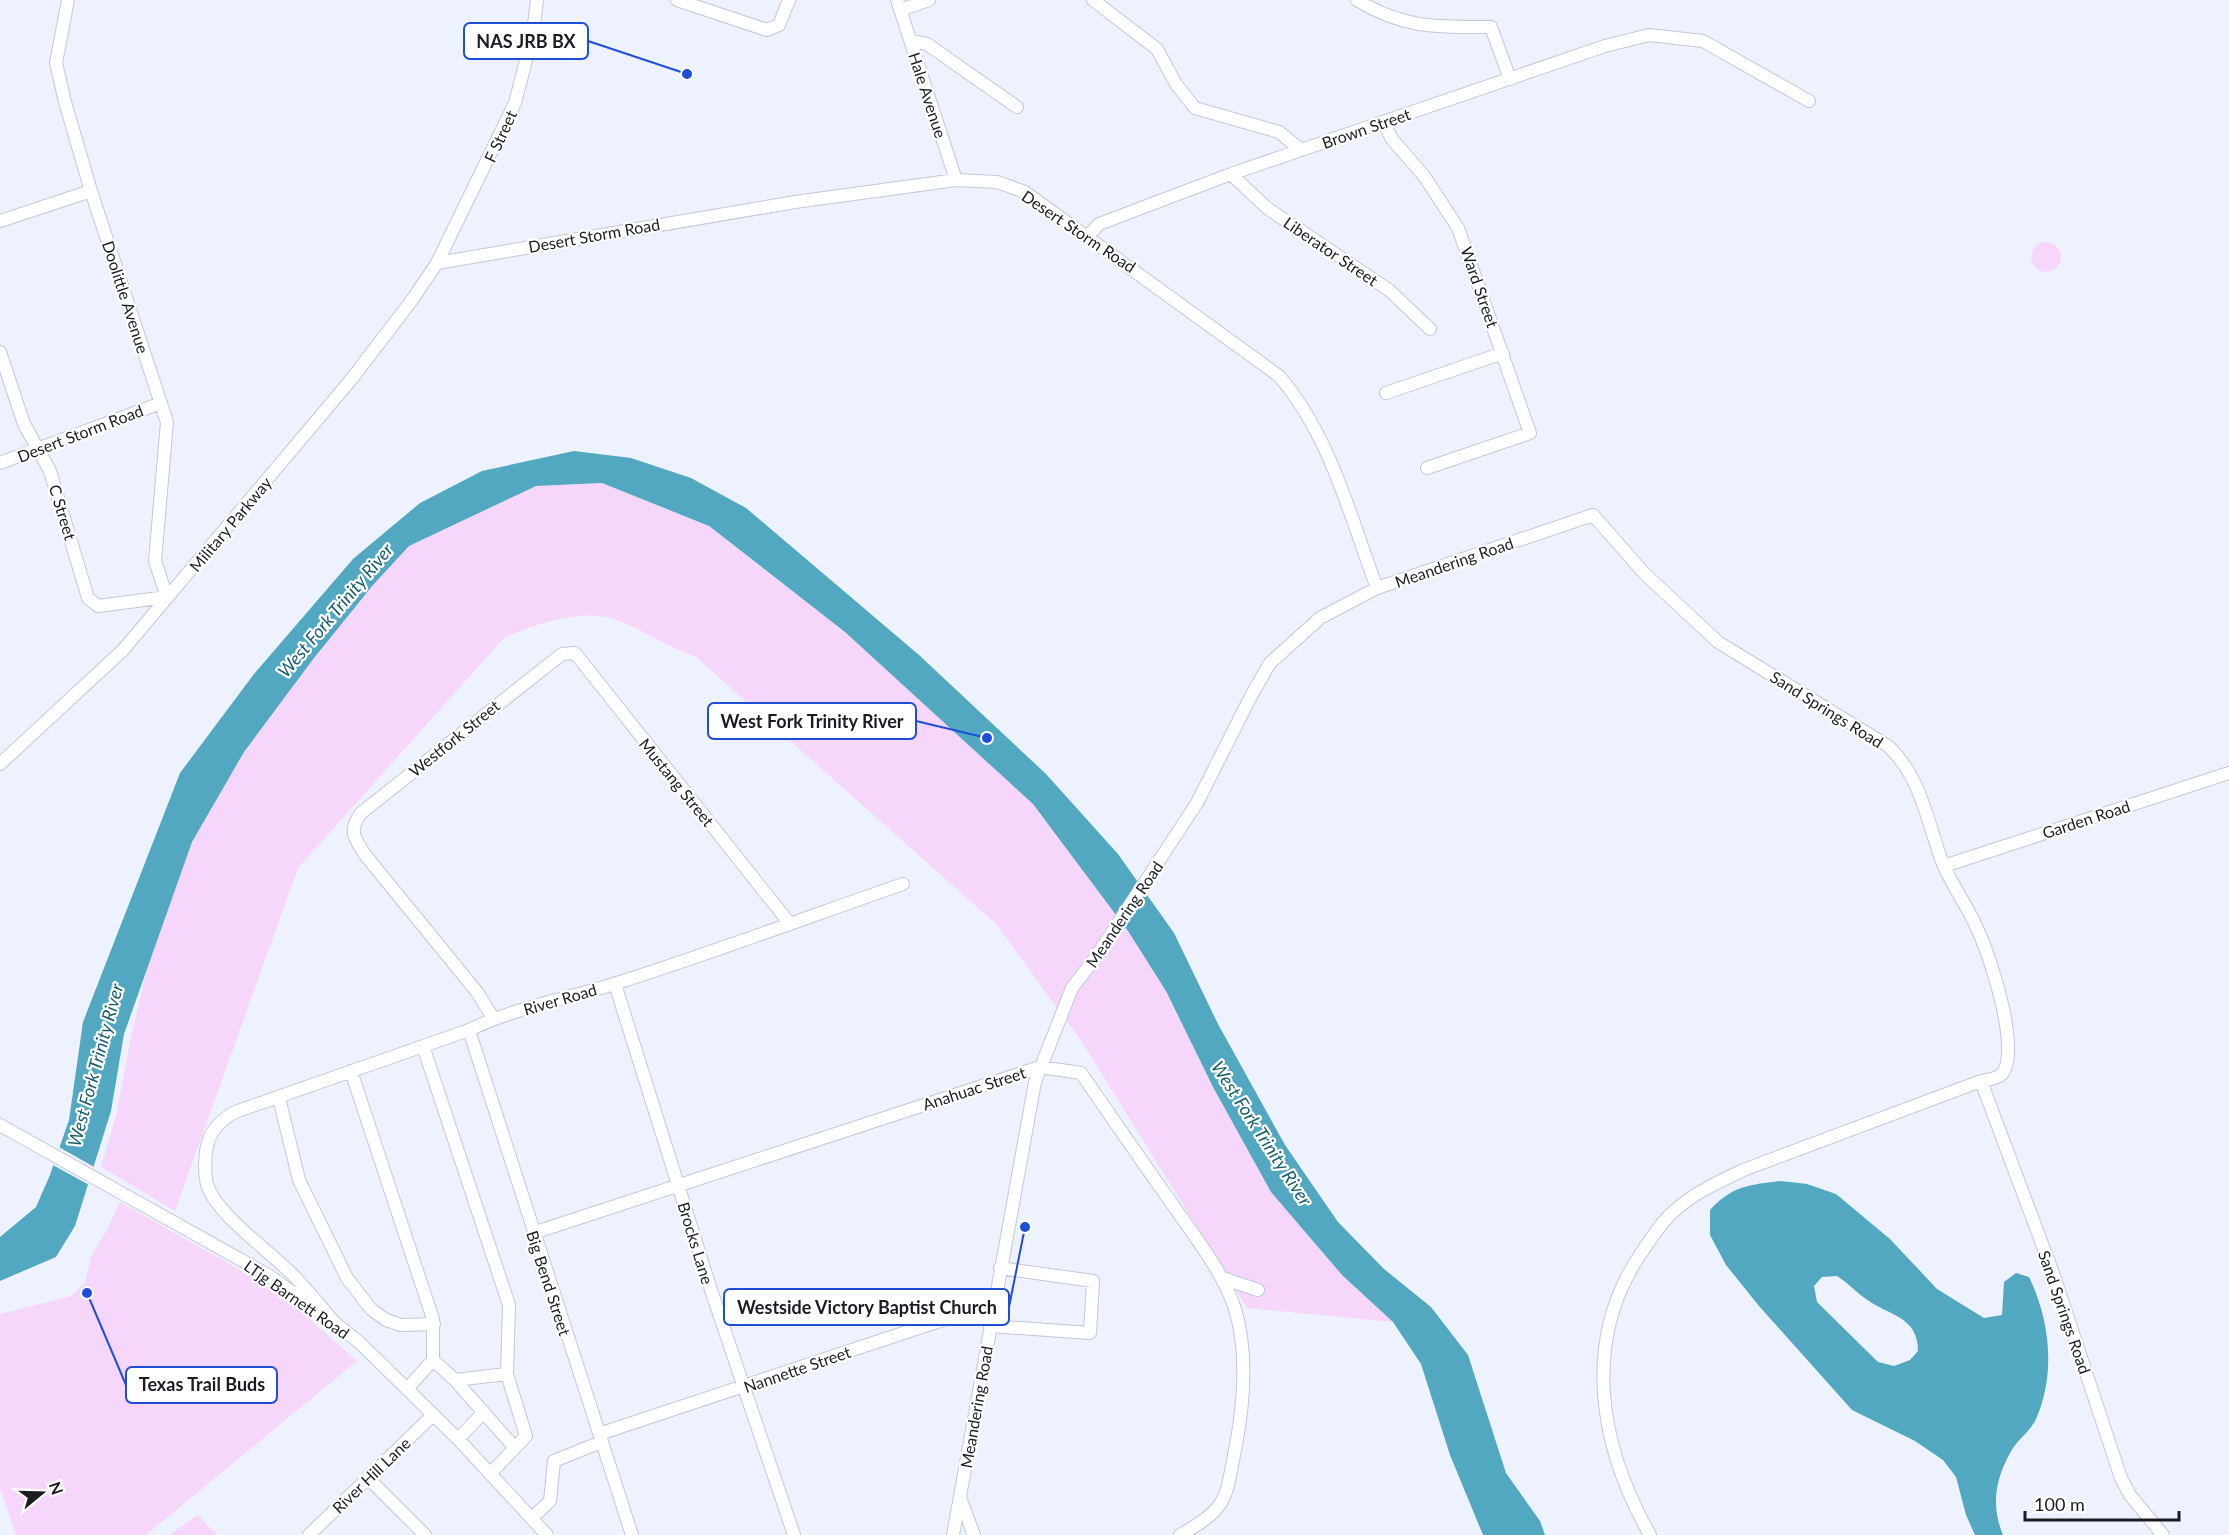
<svg xmlns="http://www.w3.org/2000/svg" width="2229" height="1535" font-family="Lato,sans-serif">
<rect width="100%" height="100%" fill="#eef2fe"/>
<!-- green -->
<path fill="#f6d7fb" d="M2031 257a15 15 0 1 1 30 0a15 15 0 1 1-30 0Z
M602 483 708 526 845 632 1033 804 1128 931 1166 991 1213 1087 1271 1192 1342 1275 1393 1322 1247 1308 1084 1045 996 924 696 657C671 648 649 634 625 623 586 606 540 622 504 638L298 868 175 1211 101 1167 116 1116 131 1037 150 956 192 842 244 752 314 658 373 585 409 546 536 486Z
M120 1202 263 1283 307 1317 357 1361 146 1535H16L0 1488V1314L71 1296 85 1283 91 1256 107 1230Z
M198 1515 217 1535H169Z"/>
<!-- water -->
<path fill="#52a8c1" fill-rule="evenodd" d="M574 451 631 458 691 478 746 508 919 655 1046 774 1118 854 1174 933 1218 1024 1285 1145 1338 1222 1384 1269 1431 1307 1468 1355 1506 1473 1540 1521 1545 1535H1483L1450 1455 1421 1364 1393 1322 1342 1275 1271 1192 1213 1087 1166 991 1128 931 1033 804 845 632 709 526 602 483 536 486 409 546 373 585 314 658 244 752 192 842 124 1034 111 1111 75 1226 56 1257 0 1281V1237L36 1207 50 1175 69 1120 83 1022 180 773 254 674 353 559 420 503 482 471Z
M1781 1181 1807 1184 1836 1194 1890 1239 1937 1289 1984 1318 2002 1315 2004 1282 2016 1273 2029 1277C2050 1320 2056 1374 2036 1419 2031 1430 2020 1438 2013 1448 1996 1476 1990 1504 2003 1535H1975L1966 1515 1956 1477 1943 1460 1915 1441 1852 1410 1759 1306 1726 1265 1710 1235V1210C1732 1186 1749 1185 1781 1181ZM1837 1276C1848 1283 1856 1292 1866 1299 1889 1316 1918 1316 1918 1351L1910 1360 1894 1366 1878 1362 1817 1302 1814 1286 1822 1277Z"/>
<!-- pier -->
<path fill="#eef2fe" d="M57 1146 96 1168 91 1186 51 1164Z"/>
<g fill="none" stroke-linecap="round" stroke-linejoin="round">
<defs>
<path id="minor" d="M677 0 767 30 779 25 789 0
M897 0 956 180
M1093 0 1157 49 1176 84 1195 108 1279 132 1301 150
M1357 0C1404 29 1438 27 1491 27L1510 79
M900 10 929 0
M910 40 927 44 1017 107
M1383 122 1392 139 1424 176 1458 228 1530 433 1427 468
M1231 174 1267 208 1389 290 1430 329
M0 221 91 191
M1089 235 1099 224 1231 174 1605 46 1649 35 1703 41 1809 101
M437 263 795 202 956 180 997 182 1025 192 1279 376C1330 435 1350 516 1377 588
M0 352 24 424 50 471 88 598 98 606 167 597 155 561 167 422 91 191 65 102 56 63 68 0
M1386 393 1503 353
M0 463 161 403
M0 764 123 650 350 381 412 300 437 263 515 103 533 33 537 0
M1944 866 2229 773
M615 984 711 1290 794 1535
M493 1018 477 992 366 856C354 838 348 831 361 813L562 654 575 653 790 924
M469 1030 632 1535
M423 1046 509 1305 507 1374 526 1436 490 1474
M351 1071 433 1319V1360L407 1389
M1981 1081 2053 1273 2121 1478 2130 1495 2163 1535
M279 1098 299 1180 347 1278 371 1309 386 1320 401 1325 434 1324
M0 1125 268 1275 335 1323 360 1343 458 1439 547 1535
M533 1233 1040 1067 1081 1073C1112 1118 1143 1163 1175 1208 1197 1240 1223 1272 1235 1309 1248 1352 1244 1402 1236 1445 1225 1499 1230 1507 1180 1535
M1222 1278 1258 1290
M335 1323C321 1307 307 1289 292 1274 270 1252 214 1212 207 1184 204 1173 205 1162 206 1151 209 1132 219 1121 235 1112L469 1030C516 1007 568 999 617 983 714 952 808 917 903 884
M990 1326 1090 1333 1093 1281 1000 1268
M433 1360 455 1380 507 1374
M455 1380 515 1448
M599 1434 994 1303
M458 1439 484 1412
M368 1478 425 1535
M961 1500 974 1535
M532 1518 550 1501 554 1461 601 1442
M309 1535 433 1415
M953 1535 1035 1082 1072 988 1095 958 1197 803 1251 696 1270 663 1320 618 1377 588 1593 515 1644 573 1718 642 1888 746C1922 778 1927 822 1943 864 1953 888 1970 909 1979 933 1991 959 2021 1051 2002 1074 1997 1079 1987 1080 1981 1081L1746 1169C1720 1181 1693 1193 1672 1213 1661 1223 1652 1237 1644 1249 1580 1339 1599 1445 1650 1535"/>
</defs>
<!-- minor casing -->
<use href="#minor" stroke="#c1c8da" stroke-width="14"/>
<!-- minor -->
<use href="#minor" stroke="#fff" stroke-width="12"/>
</g>
<g text-anchor="middle" dominant-baseline="central" stroke-width="4.5" stroke-linejoin="round" paint-order="stroke">
<!-- street labels -->
<g font-size="16" fill="#1a1c22" stroke="#fff">
<text transform="translate(928 95) rotate(72)">Hale Avenue</text>
<text transform="translate(1366 128) rotate(-19)">Brown Street</text>
<text transform="translate(500 136) rotate(-65)">F Street</text>
<text transform="translate(1079 231) rotate(34)">Desert Storm Road</text>
<text transform="translate(594 235) rotate(-10)">Desert Storm Road</text>
<text transform="translate(1331 251) rotate(34)">Liberator Street</text>
<text transform="translate(1480 287) rotate(71)">Ward Street</text>
<text transform="translate(126 297) rotate(72)">Doolittle Avenue</text>
<text transform="translate(80 433) rotate(-21)">Desert Storm Road</text>
<text transform="translate(63 512) rotate(73)">C Street</text>
<text transform="translate(230 524) rotate(-50)">Military Parkway</text>
<text transform="translate(1454 562) rotate(-19)">Meandering Road</text>
<text transform="translate(1827 709) rotate(32)">Sand Springs Road</text>
<text transform="translate(454 738) rotate(-39)">Westfork Street</text>
<text transform="translate(677 782) rotate(51)">Mustang Street</text>
<text transform="translate(2086 819) rotate(-18)">Garden Road</text>
<text transform="translate(1124 914) rotate(-56)">Meandering Road</text>
<text transform="translate(560 999) rotate(-16)">River Road</text>
<text transform="translate(974 1088) rotate(-18)">Anahuac Street</text>
<text transform="translate(696 1243) rotate(73)">Brocks Lane</text>
<text transform="translate(549 1283) rotate(72)">Big Bend Street</text>
<text transform="translate(297 1299) rotate(35)">LTjg Barnett Road</text>
<text transform="translate(2065 1312) rotate(71)">Sand Springs Road</text>
<text transform="translate(797 1369) rotate(-19)">Nannette Street</text>
<text transform="translate(976 1407) rotate(-80)">Meandering Road</text>
<text transform="translate(371 1475) rotate(-44)">River Hill Lane</text>
</g>
<!-- water labels -->
<g font-size="18" font-style="italic" fill="#145b6d" stroke="#fff">
<text transform="translate(335 610) rotate(-50)">West Fork Trinity River</text>
<text transform="translate(95 1065) rotate(-75)">West Fork Trinity River</text>
<text transform="translate(1262 1133) rotate(57)">West Fork Trinity River</text>
</g>
</g>
<!-- callouts -->
<path fill="none" stroke="#1d4ed8" stroke-width="2" d="M687 74L588 41M987 738L916 721M1025 1227L1009 1307M87 1293L126 1385"/>
<g fill="#1d4ed8" stroke="#fff" stroke-width="2">
<circle cx="687" cy="74" r="6"/>
<circle cx="987" cy="738" r="6"/>
<circle cx="1025" cy="1227" r="6"/>
<circle cx="87" cy="1293" r="6"/>
</g>
<g fill="#fff" stroke="#1d4ed8" stroke-width="2">
<rect x="464" y="23" width="124" height="36" rx="6"/>
<rect x="708" y="703" width="208" height="36" rx="6"/>
<rect x="724" y="1289" width="285" height="36" rx="6"/>
<rect x="126" y="1367" width="151" height="36" rx="6"/>
</g>
<g font-size="18" text-anchor="middle" font-weight="bold" fill="#1a1c22">
<text x="526" y="48">NAS JRB BX</text>
<text x="812" y="728">West Fork Trinity River</text>
<text x="867" y="1314">Westside Victory Baptist Church</text>
<text x="202" y="1391">Texas Trail Buds</text>
</g>
<!-- north arrow -->
<g transform="translate(42 1493) rotate(71)" stroke="#ffffff" stroke-width="4.5" paint-order="stroke">
<path d="M0-4.5L10 22L0 15L-10 22Z" fill="#1a1c22"/>
<text y="-9" font-size="16" font-weight="bold" text-anchor="middle" fill="#1a1c22">N</text>
</g>
<!-- scale -->
<path d="M2025 1511v9h154v-9" fill="none" stroke="#1a1c22" stroke-width="3"/>
<text x="2034" y="1511" font-size="18" fill="#1a1c22" stroke="#ffffff" stroke-width="4.5" paint-order="stroke">100 m</text>
</svg>
